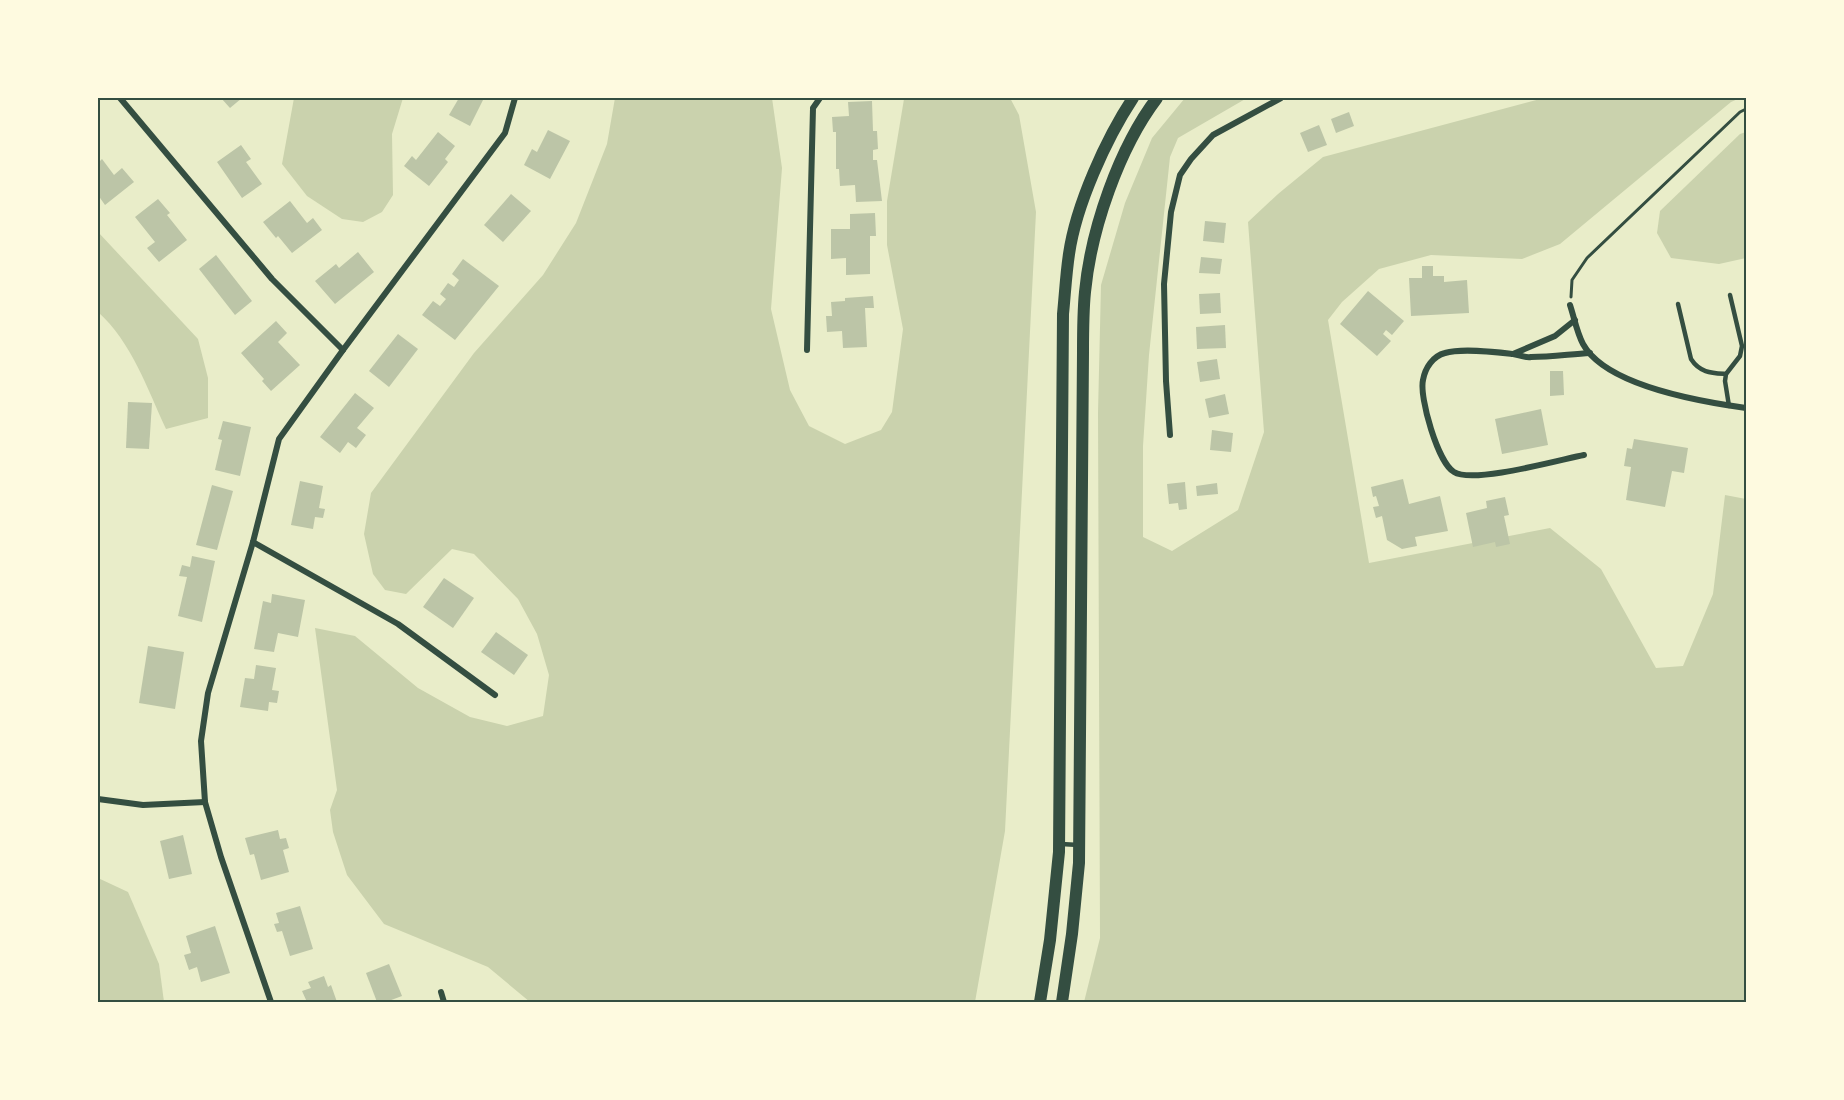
<svg xmlns="http://www.w3.org/2000/svg" width="1844" height="1100" font-family="Overpass,sans-serif">
<style>
.green{fill:#cad2ad}
.building{fill:#bcc5a7}
.lines{fill:none;stroke-linecap:round;stroke-linejoin:round}
.path{stroke:#344e41;stroke-width:3}
.service{stroke:#344e41;stroke-width:4.5}
.minor{stroke:#344e41;stroke-width:6}
.secondary{stroke:#344e41;stroke-width:12}
.neatline{fill:none;stroke:#344e41;stroke-width:2}
</style>
<rect width="100%" height="100%" fill="#e9edc9"/>
<g class="green">
<path d="M294 98H403L392 134 393 195 382 212 363 222 342 219 307 196 282 164Z"/>
<path d="M615 98H772L782 168 771 309 790 390 809 426 845 444 881 430 892 412 903 329 887 245V201L904 99 1010 98 1019 115 1036 212 1005 831 975 1002H530L488 967 384 924 347 875 333 832 330 810 337 790 315 628 355 636 418 688 470 717 507 726 543 716 549 675 537 634 518 599 474 554 452 549 406 594 385 590 373 574 364 534 371 493 474 353 543 275 576 223 607 144Z"/>
<path d="M1185 98H1247L1178 138 1170 157 1149 355 1143 446V537L1172 551 1238 510 1264 432 1248 222 1278 194 1323 157 1544 98H1740L1731 102 1560 244 1522 259 1431 255 1379 269 1342 302 1328 320 1369 563 1550 528 1601 569 1656 668 1683 666 1713 594 1725 495 1746 499V1002H1084L1100 938 1098 413 1101 285 1125 203 1152 138Z"/>
<path d="M1746 132V258L1719 264 1671 258 1657 233 1660 211 1740 134Z"/>
<path d="M98 232 198 339 208 378V418L166 429C148 390 131 341 98 312Z"/>
<path d="M98 878 128 892 159 964 164 1002H98Z"/>
</g>
<g class="building">
<path d="M221 98H242L230 108Z"/>
<path d="M459 98H484L470 126 449 115Z"/>
<path d="M872 101 873 131H877L878 149 873 150V160H877L882 201 856 202 855 185 840 186 839 169H836V132H833L832 117 849 116 848 102Z"/>
<path d="M1349 112 1354 126 1336 133 1331 119Z"/>
<path d="M1319 125 1327 145 1308 152 1300 133Z"/>
<path d="M548 130 570 141 550 179 524 165 532 149 537 152Z"/>
<path d="M438 132 455 146 445 159 448 162 429 186 404 166 412 156 416 160Z"/>
<path d="M241 145 251 159 246 162 262 184 242 198 217 162Z"/>
<path d="M102 159 114 175 122 168 134 182 105 205 98 195V163Z"/>
<path d="M511 194 531 211 503 242 484 225Z"/>
<path d="M158 199 170 213 167 215 187 240 159 262 147 248 155 242 135 217Z"/>
<path d="M290 201 307 223 313 218 322 230 292 253 278 236 276 238 263 222Z"/>
<path d="M875 213 876 236H870V274L846 275V258L831 259V229H850V214Z"/>
<path d="M1205 221 1226 223 1224 243 1203 241Z"/>
<path d="M358 252 374 272 335 304 315 281 336 264 339 268Z"/>
<path d="M216 255 252 301 235 315 199 269Z"/>
<path d="M1201 257 1222 259 1220 274 1199 273Z"/>
<path d="M463 259 499 286 455 340 422 315 433 301 440 306 446 299 440 294 448 283 454 287 459 280 452 274Z"/>
<path d="M1422 266H1433V276H1444V282L1467 280 1469 313 1411 316 1409 278H1422Z"/>
<path d="M1368 291 1404 321 1392 335 1386 330 1383 334 1391 341 1377 356 1340 324Z"/>
<path d="M1220 293 1221 313 1200 314 1199 294Z"/>
<path d="M873 296 874 308H865L867 347 843 348 842 331 827 332 826 316H832L831 302 845 301V298Z"/>
<path d="M276 321 287 333 278 342 300 365 271 391 262 381 264 379 241 353Z"/>
<path d="M1225 325 1226 348 1197 349 1196 327Z"/>
<path d="M398 334 418 349 389 387 369 371Z"/>
<path d="M1217 359 1220 379 1200 382 1197 362Z"/>
<path d="M1550 371H1563L1564 395 1550 396Z"/>
<path d="M355 393 374 408 357 428 366 435 356 448 348 442 340 453 320 437Z"/>
<path d="M1225 394 1229 414 1209 418 1205 399Z"/>
<path d="M128 402 152 403 149 449 126 448Z"/>
<path d="M1541 409 1548 445 1502 454 1495 419Z"/>
<path d="M223 421 251 427 240 476 215 470 222 440 218 439Z"/>
<path d="M1212 430 1233 433 1231 452 1210 450Z"/>
<path d="M1634 439 1688 448 1684 473 1672 471 1665 507 1626 500 1631 467 1624 466 1627 448 1632 449Z"/>
<path d="M1403 479 1409 504 1440 496 1448 531 1415 537 1417 546 1402 549 1387 540 1382 516 1376 518 1373 507 1379 506 1376 496 1373 497 1371 487Z"/>
<path d="M300 481 323 486 319 508 325 509 323 518 315 517 313 529 291 525Z"/>
<path d="M1185 482 1187 509 1179 510 1178 503 1169 504 1167 484Z"/>
<path d="M1217 483 1218 494 1197 496 1196 486Z"/>
<path d="M212 485 233 491 217 550 196 545Z"/>
<path d="M1505 497 1509 515 1504 516 1510 544 1496 547 1495 542 1473 547 1466 513 1487 508 1486 501Z"/>
<path d="M192 556 215 561 202 622 178 616 187 577 179 576 182 565 190 567Z"/>
<path d="M444 578 474 598 453 628 423 607Z"/>
<path d="M272 594 305 600 298 637 278 633 274 652 254 649 263 601 271 603Z"/>
<path d="M496 632 528 655 514 675 481 652Z"/>
<path d="M148 646 184 652 175 709 139 703Z"/>
<path d="M256 665 276 668 272 690 279 691 277 703 269 702 268 711 240 707 245 678 254 679Z"/>
<path d="M278 830 280 839 286 838 289 848 283 850 289 872 261 880 254 854 250 855 245 838Z"/>
<path d="M183 835 192 874 169 879 160 841Z"/>
<path d="M300 906 313 949 290 956 282 931 277 932 274 924 279 923 276 913Z"/>
<path d="M215 926 230 973 201 982 197 967 189 970 184 955 191 953 186 936Z"/>
<path d="M389 964 402 996 386 1002H377L366 973Z"/>
<path d="M324 976 328 987 331 985 337 1002H307L302 991 311 988 308 982Z"/>
</g>
<g class="lines">
<path class="path" d="M1571 297 1572 280 1587 258 1740 112 1746 109"/>
<g class="service">
<path d="M1678 304 1691 359C1700 373 1712 373 1726 374"/>
<path d="M1729 406 1725 381 1726 374 1740 356 1742 346 1730 295"/>
<path d="M1061 844 1079 845"/>
</g>
<g class="minor">
<path d="M120 98 272 279 343 350 279 439 253 542 208 693 201 741 205 802 221 857 271 1002"/>
<path d="M1570 305C1574 317 1577 333 1583 344 1606 386 1703 402 1746 408"/>
<path d="M343 350 505 133 515 98"/>
<path d="M807 350 813 108 820 98"/>
<path d="M1513 354 1555 336 1575 320"/>
<path d="M1170 435 1166 381 1164 284 1171 212 1180 175 1191 159 1213 135 1281 98"/>
<path d="M1584 455C1559 460 1473 484 1454 472 1438 463 1419 397 1423 380 1425 368 1433 356 1445 353 1462 348 1495 352 1513 354 1519 355 1525 358 1531 357 1551 357 1571 354 1590 353"/>
<path d="M253 542 398 624 495 695"/>
<path d="M98 799 143 805 205 802"/>
<path d="M441 992 444 1002"/>
</g>
<g class="secondary">
<path d="M1040 1002 1050 940 1059 852 1063 314C1065 294 1066 274 1069 254 1076 205 1106 139 1133 98"/>
<path d="M1062 1002 1072 934 1079 863 1083 352C1083 332 1083 312 1085 292 1091 229 1119 148 1157 98"/>
</g>
</g>
<rect width="1844" height="1100" fill="none" stroke="#fefae0" stroke-width="198"/>
<rect x="99" y="99" width="1646" height="902" class="neatline"/>
</svg>
